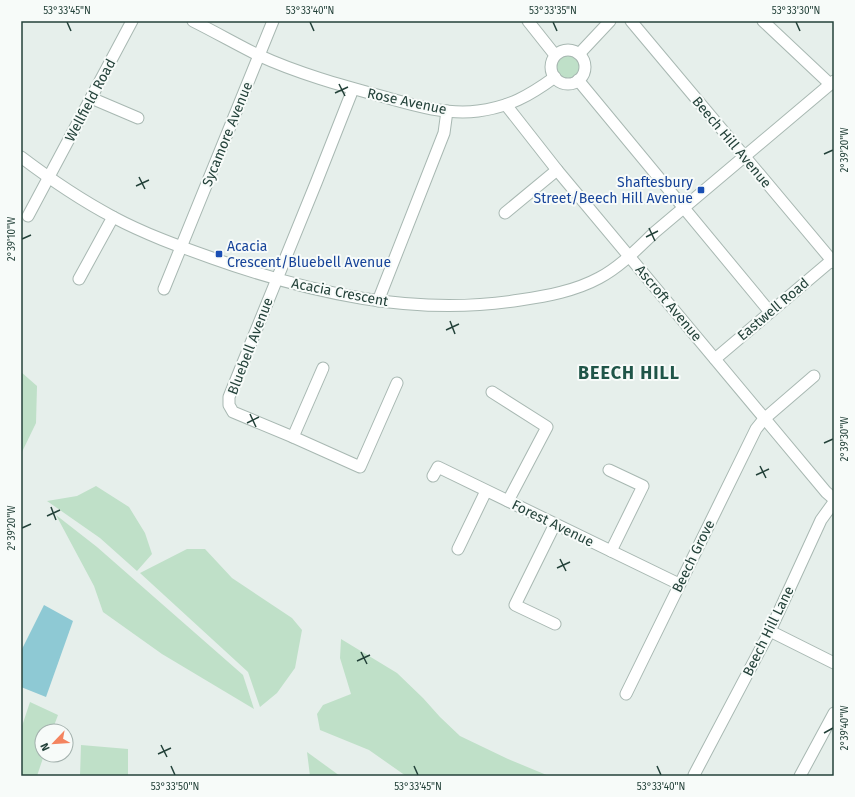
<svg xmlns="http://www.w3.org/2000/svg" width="855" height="797" font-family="'Fira Sans',sans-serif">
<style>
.green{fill:#bfe0c8}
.water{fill:#8ec9d4}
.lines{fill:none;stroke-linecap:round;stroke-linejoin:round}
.minor-casing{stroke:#a8b8b2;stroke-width:13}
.minor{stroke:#fff;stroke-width:11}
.ticks{fill:none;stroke:#24423a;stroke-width:1.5}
.transit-dot{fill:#1a4fb4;stroke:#f7fbf9;stroke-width:1.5}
.labels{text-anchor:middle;stroke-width:4;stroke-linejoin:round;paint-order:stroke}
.street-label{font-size:14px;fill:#24423a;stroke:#f7fbf9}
.transit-label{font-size:14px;fill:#164399;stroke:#f7fbf9;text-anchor:end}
.district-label{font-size:18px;font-weight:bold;letter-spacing:1px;fill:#1f5548;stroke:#f7fbf9}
.neatline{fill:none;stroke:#24423a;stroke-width:1.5}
.ticks-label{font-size:10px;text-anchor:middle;fill:#24423a}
</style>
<rect width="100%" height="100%" fill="#e6efeb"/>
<g class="green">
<circle cx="568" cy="67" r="13"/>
<path d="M21 372 37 386 36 423 22 452 21 451Z"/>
<path d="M96 486 129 507 145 533 152 554 137 571 100 538 47 501 77 496Z"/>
<path d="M56 515 97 547 243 675 254 709 162 654 103 612 94 586Z"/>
<path d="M187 549H205L232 578 292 618 302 630 295 668 277 693 260 707 248 672 140 573Z"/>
<path d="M341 639 397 673 423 698 440 717 460 736 508 759 549 776H406L369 750 320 730 317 714 323 705 351 694 340 658Z"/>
<path d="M30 702 58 715 52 731H42V755H44L37 776H21V729Z"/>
<path d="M81 745 128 749V776H80Z"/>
<path d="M307 752 340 776H310Z"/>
</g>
<path class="water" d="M44 605 73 621 46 697 21 687V651Z"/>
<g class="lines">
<defs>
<g id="minor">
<path d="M193 21C215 32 236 44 258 55 299 74 344 86 388 98 416 106 448 115 478 111 509 107 529 96 555 77"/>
<path d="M528 21 555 55"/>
<path d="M631 21 834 263"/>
<path d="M763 21 830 84"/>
<circle cx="568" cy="67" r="17"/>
<path d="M579 54 610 21"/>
<path d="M578 80 770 312"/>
<path d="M353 89 316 183 229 397V405L233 412 293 437 360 467 397 383"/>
<path d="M91 98 138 118"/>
<path d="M506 105 557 170 826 492 834 499"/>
<path d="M21 157C50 179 81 200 113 217 145 234 178 246 212 258 310 293 415 317 520 300 547 296 575 291 599 278 620 267 637 249 655 232L834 81"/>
<path d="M505 213 557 170"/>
<path d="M28 216 132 21"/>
<path d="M79 279 113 217"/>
<path d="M164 289 273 21"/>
<path d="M378 301 444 133 447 111"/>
<path d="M715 359 832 260"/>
<path d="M492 392 547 427 508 501"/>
<path d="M293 437 323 368"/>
<path d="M609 470 643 486 611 551"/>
<path d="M433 476 438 467 679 584"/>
<path d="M458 549 486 491"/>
<path d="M555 624 515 605 555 524"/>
<path d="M770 631 834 663"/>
<path d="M626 694 756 429 764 419 814 376"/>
<path d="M694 775 770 631 821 520 834 502"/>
<path d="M800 776 834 713"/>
</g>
</defs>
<use href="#minor" class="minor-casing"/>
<use href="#minor" class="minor"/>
</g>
<path class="ticks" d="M67 22 71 31M310 22 314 31M553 22 557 31M796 22 800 31M339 84 345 96M335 93 348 87M824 154 833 150M139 177 145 189M136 186 149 180M649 228 655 241M646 237 658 231M22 239 31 235M450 321 455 334M446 330 459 324M250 414 256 427M247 423 259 417M824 443 833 439M760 466 766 478M756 475 769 469M51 507 56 520M47 516 60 510M22 528 31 524M560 559 566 571M557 568 570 562M361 652 367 664M357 661 370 655M824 733 833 728M161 745 167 757M158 754 171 748M171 766 175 775M414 766 418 775M657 766 661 775"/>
<g class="transit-dot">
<rect x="697" y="186" width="8" height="8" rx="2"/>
<rect x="215" y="250" width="8" height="8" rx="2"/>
</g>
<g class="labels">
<g class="street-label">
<text transform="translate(90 100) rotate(-62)" y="5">Wellfield Road</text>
<text transform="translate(407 101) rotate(12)" y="5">Rose Avenue</text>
<text transform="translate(227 134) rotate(-68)" y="5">Sycamore Avenue</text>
<text transform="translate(732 142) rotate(50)" y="5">Beech Hill Avenue</text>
<text transform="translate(340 292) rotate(11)" y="5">Acacia Crescent</text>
<text transform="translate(669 303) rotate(50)" y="5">Ascroft Avenue</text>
<text transform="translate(773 309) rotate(-40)" y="5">Eastwell Road</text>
<text transform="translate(250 346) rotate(-69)" y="5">Bluebell Avenue</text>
<text transform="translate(553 523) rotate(26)" y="5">Forest Avenue</text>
<text transform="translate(693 556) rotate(-64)" y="5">Beech Grove</text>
<text transform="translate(768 631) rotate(-64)" y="5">Beech Hill Lane</text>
</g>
<g class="transit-label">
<text x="693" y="187">Shaftesbury<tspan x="693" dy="16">Street/Beech Hill Avenue</tspan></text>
<text x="227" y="251" text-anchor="start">Acacia<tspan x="227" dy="16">Crescent/Bluebell Avenue</tspan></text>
</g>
<g class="district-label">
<text x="629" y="379">BEECH HILL</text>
</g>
</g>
<rect width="855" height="797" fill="none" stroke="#f7fbf9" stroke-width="44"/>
<g transform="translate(54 743) rotate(245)"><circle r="19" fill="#f7fbf9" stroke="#a3b1ad"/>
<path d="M0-3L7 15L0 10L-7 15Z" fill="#f4845f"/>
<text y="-6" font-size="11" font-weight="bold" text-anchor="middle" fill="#24423a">N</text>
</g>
<rect x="22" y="22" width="811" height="753" class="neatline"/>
<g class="ticks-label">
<text x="67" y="14">53°33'45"N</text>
<text x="310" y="14">53°33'40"N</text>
<text x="553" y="14">53°33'35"N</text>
<text x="796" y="14">53°33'30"N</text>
<text transform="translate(844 150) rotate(-90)" y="4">2°39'20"W</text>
<text transform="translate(11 239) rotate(-90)" y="4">2°39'10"W</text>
<text transform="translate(844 439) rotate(-90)" y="4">2°39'30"W</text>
<text transform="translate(11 528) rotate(-90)" y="4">2°39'20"W</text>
<text transform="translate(844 728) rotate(-90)" y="4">2°39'40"W</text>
<text x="175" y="790">53°33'50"N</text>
<text x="418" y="790">53°33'45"N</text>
<text x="661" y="790">53°33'40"N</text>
</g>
</svg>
